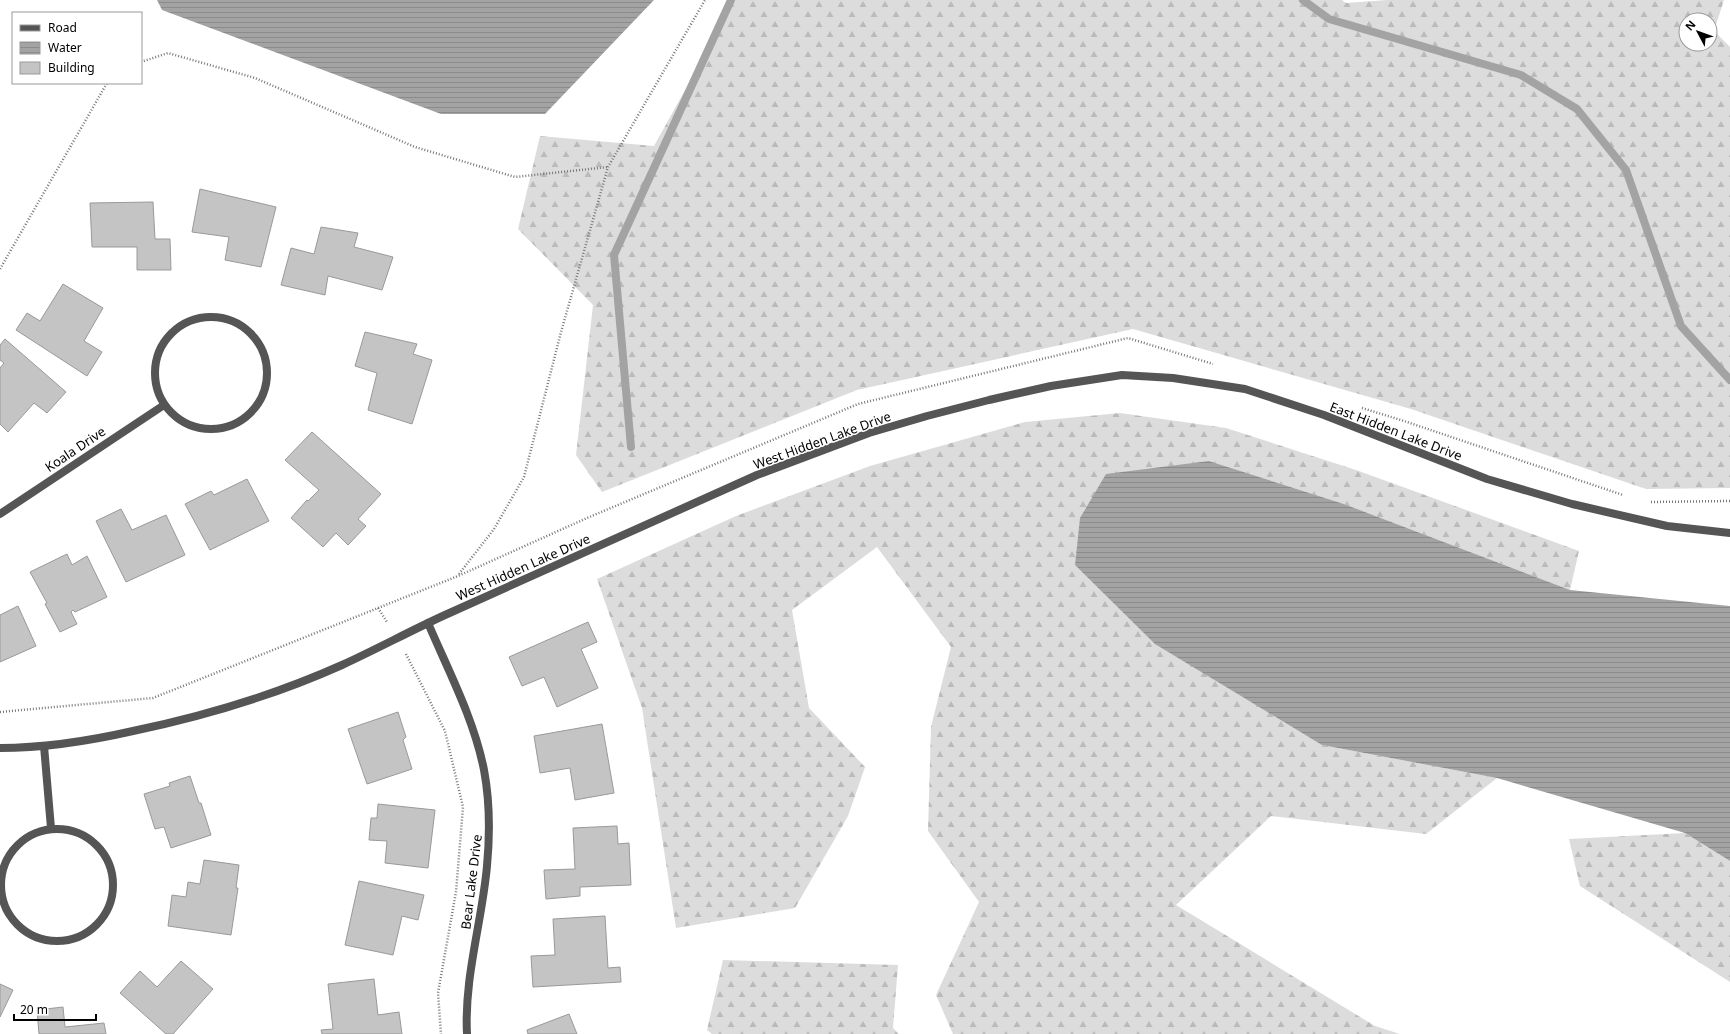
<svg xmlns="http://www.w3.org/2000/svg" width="1730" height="1034" font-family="'Noto Sans',sans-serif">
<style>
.forest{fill:url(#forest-firs);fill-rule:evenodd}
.water{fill:url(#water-rules)}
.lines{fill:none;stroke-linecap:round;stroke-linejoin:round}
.stream{stroke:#a3a3a3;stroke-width:8}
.building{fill:#c4c4c4;stroke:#999}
.path{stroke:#777;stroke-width:2.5;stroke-dasharray:1 2;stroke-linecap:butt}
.street{stroke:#555;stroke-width:8}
.labels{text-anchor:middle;stroke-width:3;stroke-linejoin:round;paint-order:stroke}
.street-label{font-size:13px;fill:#000;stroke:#fff}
</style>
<defs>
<pattern id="forest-firs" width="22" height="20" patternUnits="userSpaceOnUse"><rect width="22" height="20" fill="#dcdcdc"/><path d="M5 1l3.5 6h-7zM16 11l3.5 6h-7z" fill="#bbb"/></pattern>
<pattern id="water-rules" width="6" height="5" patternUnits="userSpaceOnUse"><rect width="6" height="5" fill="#a3a3a3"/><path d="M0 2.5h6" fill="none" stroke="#8b8b8b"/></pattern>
</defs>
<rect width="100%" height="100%" fill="#fff"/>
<g class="forest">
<path d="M735 0H1342L1346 3 1387 0H1724L1714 31 1730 47V488L1646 489 1411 409 1133 329 857 390 602 492 576 455 593 305 518 229 540 136 654 146ZM1686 20H1710V44H1686Z"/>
<path d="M1120 413 1226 428 1356 470 1579 551 1570 590 1344 504 1209 461 1322 745 1497 778 1426 834 1271 816 1176 905 1375 1026 1400 1034H953L936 995 979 902 928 831 931 727 951 647 877 547 792 610 809 708 865 767 848 816 795 908 676 928 642 708 597 579 736 516 870 466 1025 422Z"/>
<path d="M1685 833 1730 861V982L1580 886 1569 839Z"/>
<path d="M723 960 898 965 893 1028 899 1034H712L707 1030Z"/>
</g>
<g class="water">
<path d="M157 0H654L545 114H441L162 10Z"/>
<path d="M1209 461 1344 504 1570 590 1730 606V861L1685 833 1497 778 1322 745 1155 644 1075 565 1080 518 1106 474Z"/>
</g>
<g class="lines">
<g class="stream">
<path d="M1303 0 1329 19 1521 75 1577 109 1626 170 1681 326 1730 380"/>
<path d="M631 447 614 255 731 0"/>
</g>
</g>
<g class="building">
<path d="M200 189 276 207 261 267 225 260 229 237 192 232Z"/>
<path d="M153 202 155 239H170L171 270H137V247H92L90 203Z"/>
<path d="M321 227 358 233 354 247 393 257 382 290 328 276 325 295 281 285 291 248 314 254Z"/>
<path d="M63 284 103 308 84 341 102 352 87 376 16 330 27 313 40 321Z"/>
<path d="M365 332 417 344 413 354 432 360 412 424 368 410 377 373 355 366Z"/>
<path d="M5 339 66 392 47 413 34 403 8 432 0 424V368L4 363 0 360V345Z"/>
<path d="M312 432 381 494 358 519 366 526 348 545 336 533 323 547 291 518 307 500 308 501 319 490 285 460Z"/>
<path d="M247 479 269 521 210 550 185 504 211 491 214 495Z"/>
<path d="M121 509 132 530 166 515 185 555 126 582 96 521Z"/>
<path d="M67 554 72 565 87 556 107 597 75 612 73 610 71 612 77 624 60 632 45 604 47 603 30 572Z"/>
<path d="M18 606 36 646 0 662V615Z"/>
<path d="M588 622 597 642 581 649 598 688 557 707 544 677 522 686 509 657Z"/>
<path d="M398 712 406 737 403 740 412 769 367 784 348 729Z"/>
<path d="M602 724 614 793 575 800 570 768 540 773 534 736Z"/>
<path d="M190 776 199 803H201L211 835 171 848 164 827 155 829 144 794 170 786 169 783Z"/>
<path d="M378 804 435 810 428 868 385 863 387 841 369 840 371 818H377Z"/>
<path d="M617 826 618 844 629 843 631 885 580 887V896L546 899 544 870 575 869 573 828Z"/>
<path d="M204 860 239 865 236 888H238L231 935 168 926 172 895 186 897 188 882 200 884Z"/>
<path d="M359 881 424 895 418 920 402 916 393 955 345 945Z"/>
<path d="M605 916 608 968 620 967 621 982 533 987 531 956 555 955 553 919Z"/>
<path d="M181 961 213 989 173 1034H166L120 993 140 971 157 987Z"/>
<path d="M374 979 378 1015 399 1012 402 1034H322L321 1030 333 1029 328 984Z"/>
<path d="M0 984 13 990 0 1017Z"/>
<path d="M63 1007 65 1027 104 1023 106 1034H39L37 1010Z"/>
<path d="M569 1014 577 1034H528L527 1030Z"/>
</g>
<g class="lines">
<g class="path">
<path d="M141 62 168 53 255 78 415 147 515 177 608 167"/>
<path d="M0 269 107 83"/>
<path d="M1362 408 1404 421 1623 495"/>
<path d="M1651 502 1730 501"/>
<path d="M459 574 494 529 524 477 561 332 608 167 705 0"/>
<path d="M378 608 387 622"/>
<path d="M406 654 445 731 463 807 456 892 438 993 441 1034"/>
<path d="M0 712 153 698 458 576 587 518 858 404 1128 338 1213 364"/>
</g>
<g class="street">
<circle cx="211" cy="373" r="56"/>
<path d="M0 514 164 405"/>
<path d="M428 623C448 670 474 719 484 770 490 802 490 834 487 866 482 922 464 977 467 1034"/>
<path d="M44 746 51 828"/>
<path d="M0 748C45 748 89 741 133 731 205 716 275 695 342 665 377 649 410 631 445 615 549 569 653 522 757 475L869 433 927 416 989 400 1051 386 1122 375 1173 378 1245 389 1324 415 1487 479 1572 504 1667 526 1730 533"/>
<circle cx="57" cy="885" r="56"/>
</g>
</g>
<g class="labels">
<g class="street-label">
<text transform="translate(1396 431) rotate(21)" y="5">East Hidden Lake Drive</text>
<text transform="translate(822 440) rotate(-20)" y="5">West Hidden Lake Drive</text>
<text transform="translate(75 449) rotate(-34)" y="5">Koala Drive</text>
<text transform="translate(523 567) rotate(-24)" y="5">West Hidden Lake Drive</text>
<text transform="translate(471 882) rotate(-83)" y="5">Bear Lake Drive</text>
</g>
</g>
<rect x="12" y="12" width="130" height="72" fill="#ffffff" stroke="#999999"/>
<rect x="20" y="25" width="20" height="6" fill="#555555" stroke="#999999"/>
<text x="48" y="32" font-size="12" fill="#000000">Road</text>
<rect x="20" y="42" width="20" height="12" fill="url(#water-rules)" stroke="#999999"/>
<text x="48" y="52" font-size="12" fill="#000000">Water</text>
<rect x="20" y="62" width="20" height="12" fill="#c4c4c4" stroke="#999999"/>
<text x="48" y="72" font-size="12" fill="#000000">Building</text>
<g transform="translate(1698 32) rotate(311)"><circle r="19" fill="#ffffff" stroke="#999999"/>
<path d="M0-3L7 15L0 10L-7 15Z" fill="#000000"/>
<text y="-6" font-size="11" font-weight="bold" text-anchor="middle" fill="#000000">N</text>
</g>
<path d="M14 1014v6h82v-6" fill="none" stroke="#000000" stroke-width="2"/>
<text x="20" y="1014" font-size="12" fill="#000000" stroke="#ffffff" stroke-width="3" paint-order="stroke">20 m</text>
</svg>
